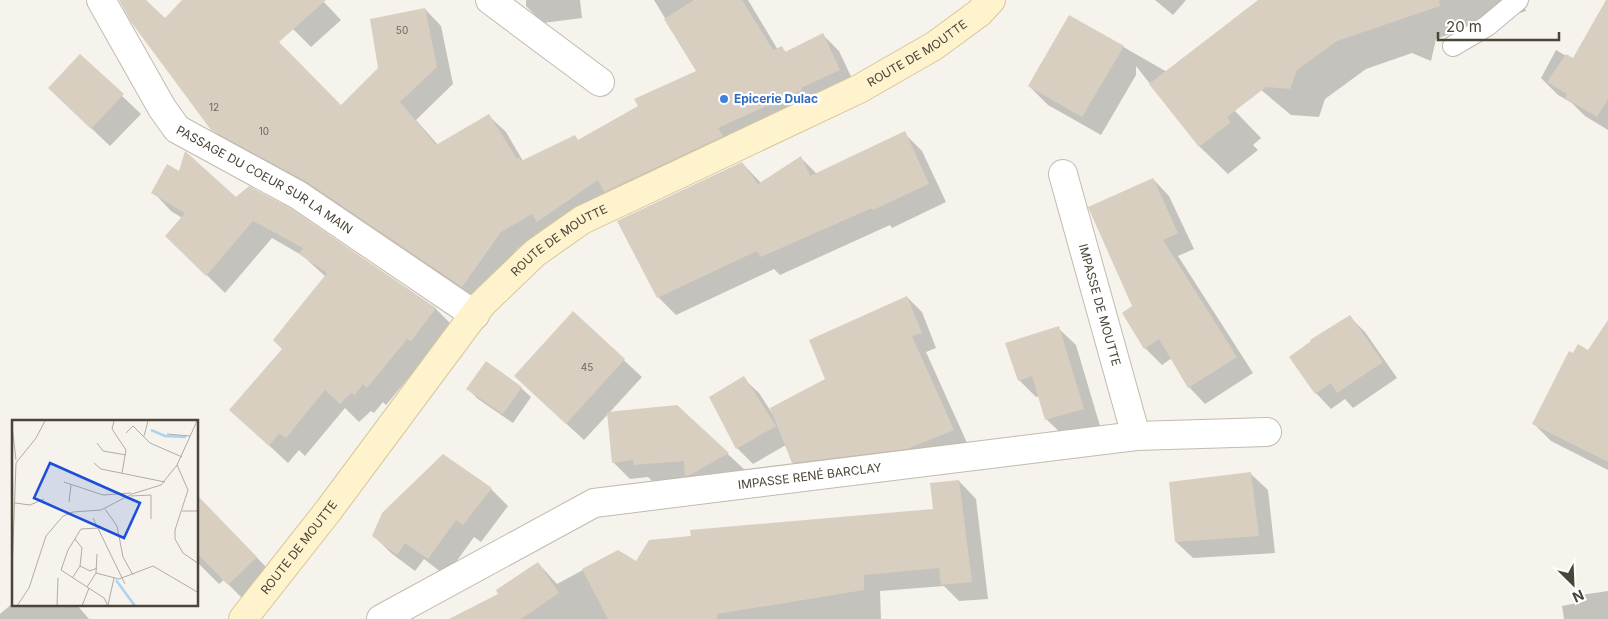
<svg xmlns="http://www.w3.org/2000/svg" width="1608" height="619" font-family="Inter,sans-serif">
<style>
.shadow{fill:#0003}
.building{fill:#d8cfc1}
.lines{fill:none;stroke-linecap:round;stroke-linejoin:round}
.service-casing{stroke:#c2bbae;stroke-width:22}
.minor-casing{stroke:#c2bbae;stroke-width:30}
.secondary-casing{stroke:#d6c79b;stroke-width:30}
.service{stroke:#fff;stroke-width:20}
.minor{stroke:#fff;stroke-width:28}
.secondary{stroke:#fff3cd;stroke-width:28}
.shop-dot{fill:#3f7fe0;stroke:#fff;stroke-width:2}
.labels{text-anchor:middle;stroke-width:4.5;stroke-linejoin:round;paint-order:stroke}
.number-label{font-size:10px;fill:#6e675b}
.street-label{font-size:12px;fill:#4b4439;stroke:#fff}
.shop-label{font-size:12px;font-weight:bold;fill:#366cbe;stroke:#fff;text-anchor:start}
.inset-river{fill:none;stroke:#a9d4f2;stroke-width:2.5}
.inset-road{fill:none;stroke:#b2ada4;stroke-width:1}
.view{fill:#1d4ed8;fill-opacity:0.15;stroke:#1d4ed8;stroke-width:2.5}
.inset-edge{fill:none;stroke:#4b4439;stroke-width:2.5}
</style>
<rect width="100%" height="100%" fill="#f6f3ec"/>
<g class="shadow">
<path d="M120 0H144L165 20 184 0H187L329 139 380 68 425 9 441 26 453 84 416 120 438 145 489 116 506 132 523 161 575 137 579 141 698 72 654 0H748L778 50 782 48 786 52 823 35 839 51 856 87 548 231 518 248 479 303 229 146 212 129Z"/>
<path d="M268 0H322L341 20 311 47 293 29Z"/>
<path d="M526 0H580L582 18 543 23 526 6Z"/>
<path d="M1155 0H1186L1173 15Z"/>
<path d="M1260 0H1522L1526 11 1489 24 1486 21 1436 39 1431 61 1412 53 1366 69 1325 99 1319 117 1291 115 1236 69Z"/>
<path d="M1607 0H1608V130L1585 116 1572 103 1558 95 1541 78 1556 50 1573 60Z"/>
<path d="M1120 45 1235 111 1261 138 1253 145 1258 150 1228 174 1200 147 1136 66V75L1101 135 1048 105 1029 86Z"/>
<path d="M80 56 141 114 110 146 68 106Z"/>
<path d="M904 133 922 151 946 202 892 228 890 225 780 275 774 269 676 315 658 297 742 163 762 184 801 158 817 174Z"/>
<path d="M180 172 236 199 289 209 436 309 454 327 427 356 386 405 383 402 374 413 371 411 359 422 345 408 305 456 299 450 288 463 231 410 284 349 326 277 303 256 272 238 225 293 167 236 182 218 171 211 153 192Z"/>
<path d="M1153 179 1169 196 1194 249 1178 256 1253 373 1205 404 1189 387 1172 358 1162 365 1145 348 1134 307Z"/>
<path d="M907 297 922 312 936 348 926 352 968 445 808 477 793 462 786 445 753 464 737 448 710 397 743 378 759 393 774 416 827 380Z"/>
<path d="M573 313 642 377 609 413 677 407 745 470 707 491 689 478 652 481 648 477 630 479 613 462 609 413 584 440 533 393Z"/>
<path d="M1350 317 1365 332 1397 378 1353 408 1345 399 1331 409 1316 393Z"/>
<path d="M1058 328 1076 345 1100 426 1064 436 1046 419 1039 396 1036 397 1019 380Z"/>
<path d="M1573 355 1608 357V470L1551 441 1533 423Z"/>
<path d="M521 388 531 397 513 423 478 399 468 389Z"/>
<path d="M1251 474 1268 490 1275 553 1193 558 1176 542Z"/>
<path d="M959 481 976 499 988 599 959 601 944 586 880 591 881 619H452L500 594 538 563 557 584 618 551 637 562 934 510Z"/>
<path d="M491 489 508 506 481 542 474 537 446 576 424 559 415 571 391 553 373 535Z"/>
<path d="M199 499 275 576 247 603 224 580 219 584 198 563Z"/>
<path d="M1608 591V619H1564L1562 606 1582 602 1581 595Z"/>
<path d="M14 602V605H77L89 619H0V614Z"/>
</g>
<g class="building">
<path d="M119 0H146L165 18 182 0H326L279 42 341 105 378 68 370 19 425 8 437 67 400 102 436 145 489 114 517 159 519 157 521 161 575 135 578 140 638 106 634 99 696 71 664 19 694 0H742L773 50 782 46 785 52 823 33 840 70 801 88 802 90 718 128 723 136 604 192 598 180 537 222 532 214 501 232 462 287 307 182 211 130 131 22Z"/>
<path d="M1258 0H1439L1440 6 1337 41 1297 70 1290 89 1266 87 1227 117 1231 122 1199 147 1149 84Z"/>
<path d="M1606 0H1608V99L1597 117 1565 98 1567 94 1547 82 1566 54 1573 58Z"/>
<path d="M1069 15 1124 46 1082 117 1028 86Z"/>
<path d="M80 54 124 94 91 129 48 88Z"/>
<path d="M905 131 929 184 873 210 872 208 761 257 757 251 657 298 617 221 742 162 758 184 801 156 810 176Z"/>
<path d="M185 151 236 197 249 186 290 208 436 308 411 341 407 339 367 388 363 384 355 395 351 393 340 404 325 390 286 438 279 433 269 446 229 410 282 349 273 340 327 273 299 254 303 248 253 221 206 276 165 236 185 213 151 193 167 164 179 171Z"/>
<path d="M1153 178 1178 233 1163 240 1237 357 1188 388 1159 339 1144 349 1122 313 1132 306 1088 207Z"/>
<path d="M907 296 922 333 912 336 954 430 907 449 792 463 770 408 825 379 809 340Z"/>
<path d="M573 311 625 359 566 424 514 376Z"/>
<path d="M1350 315 1383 362 1337 393 1331 383 1315 394 1289 357 1311 341 1310 340Z"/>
<path d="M1608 320V462L1532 424 1569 351 1573 353 1578 344 1588 350Z"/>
<path d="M1059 326 1084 409 1045 420 1032 376 1018 381 1005 343Z"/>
<path d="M486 361 522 387 503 414 466 389Z"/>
<path d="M744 376 776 426 736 449 709 397Z"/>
<path d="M677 405 729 453 690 475 685 476 684 461 634 465 633 460 612 463 607 412Z"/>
<path d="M443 454 492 488 463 525 456 520 428 559 405 543 397 555 372 536 382 513Z"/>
<path d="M1251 472 1259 536 1175 542 1169 482Z"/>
<path d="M959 480 972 582 941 585 939 568 864 575V590L717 614V619H608L582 569 618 550 636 561 649 540 691 536 690 530 933 509 930 483Z"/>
<path d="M198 496 257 557 228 585 198 554Z"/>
<path d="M538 562 559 593 521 619H449L498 594 496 590Z"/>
</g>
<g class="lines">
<defs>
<path id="service" d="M1453 46 1487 26 1518 0"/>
<g id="minor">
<path id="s1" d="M101 0 162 108 177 129 298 195 475 315"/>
<path d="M490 0 600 82"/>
<path id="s2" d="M1063 174 1136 436"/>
<path id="s3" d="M381 619 594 503 1136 436 1267 432"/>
</g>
<g id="secondary">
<path id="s4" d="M243 619 328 511 482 304 535 253 582 220 859 89 934 46 979 13 991 0"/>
</g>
</defs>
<use href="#service" class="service-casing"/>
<use href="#minor" class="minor-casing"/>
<use href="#secondary" class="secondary-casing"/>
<use href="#service" class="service"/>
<use href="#minor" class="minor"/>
<use href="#secondary" class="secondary"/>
</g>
<circle class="shop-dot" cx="724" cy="99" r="5"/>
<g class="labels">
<g class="number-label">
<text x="402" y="34">50</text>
<text x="214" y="111">12</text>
<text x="264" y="135">10</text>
<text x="587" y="371">45</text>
</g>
<g class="street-label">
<text dy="4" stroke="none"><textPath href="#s4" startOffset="901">ROUTE DE MOUTTE</textPath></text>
<text dy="4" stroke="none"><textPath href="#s1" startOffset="251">PASSAGE DU COEUR SUR LA MAIN</textPath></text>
<text dy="4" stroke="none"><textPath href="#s4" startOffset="496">ROUTE DE MOUTTE</textPath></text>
<text dy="4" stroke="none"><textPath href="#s2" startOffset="136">IMPASSE DE MOUTTE</textPath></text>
<text dy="4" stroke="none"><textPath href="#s3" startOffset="460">IMPASSE RENÉ BARCLAY</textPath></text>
<text dy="4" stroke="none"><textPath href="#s4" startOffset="91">ROUTE DE MOUTTE</textPath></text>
</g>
<g class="shop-label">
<text x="734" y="103">Epicerie Dulac</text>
</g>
</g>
<g transform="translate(12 420)">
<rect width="186" height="186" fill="#f6f3ec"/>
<path class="inset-river" d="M139 10 153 16 174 17M104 160 123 186"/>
<path class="inset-road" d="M102 1 100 9 114 30 110 53M0 5 4 40M114 13 121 6 138 23 170 37M155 14 178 16M132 16 136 1M85 23 91 31 114 35M82 43 89 49 153 62M165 45 185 1M165 45 176 70 163 110V119L171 133 187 144M52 62 91 75 119 73M119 76 139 75V99M57 82 59 65M3 83 18 85 32 79M93 89 105 106 111 137 121 155M170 91H187M81 98 113 164M86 108 69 109 56 130 49 150 92 178 96 186M68 146 78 151 85 148M0 152 4 43 24 18 33 1M84 153 107 159 141 146 187 173M61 157 68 146 70 128 63 119M75 167 84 153 85 134M96 185 102 158M5 186 17 168 34 116 51 96 61 92 89 90 120 74 149 65 165 45M45 186 46 158M70 186 77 168"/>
<path class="view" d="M38 43 128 83 112 118 22 78Z"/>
<rect width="186" height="186" class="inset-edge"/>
</g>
<g transform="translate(1573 584) rotate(156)" stroke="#ffffff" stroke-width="4" paint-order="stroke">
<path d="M0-4L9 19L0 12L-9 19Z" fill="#4b4439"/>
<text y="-8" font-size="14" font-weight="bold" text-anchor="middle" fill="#4b4439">N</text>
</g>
<path d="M1438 32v8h121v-8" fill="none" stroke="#4b4439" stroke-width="2.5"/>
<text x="1446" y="32" font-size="15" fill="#4b4439" stroke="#ffffff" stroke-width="4" paint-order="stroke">20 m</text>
</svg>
